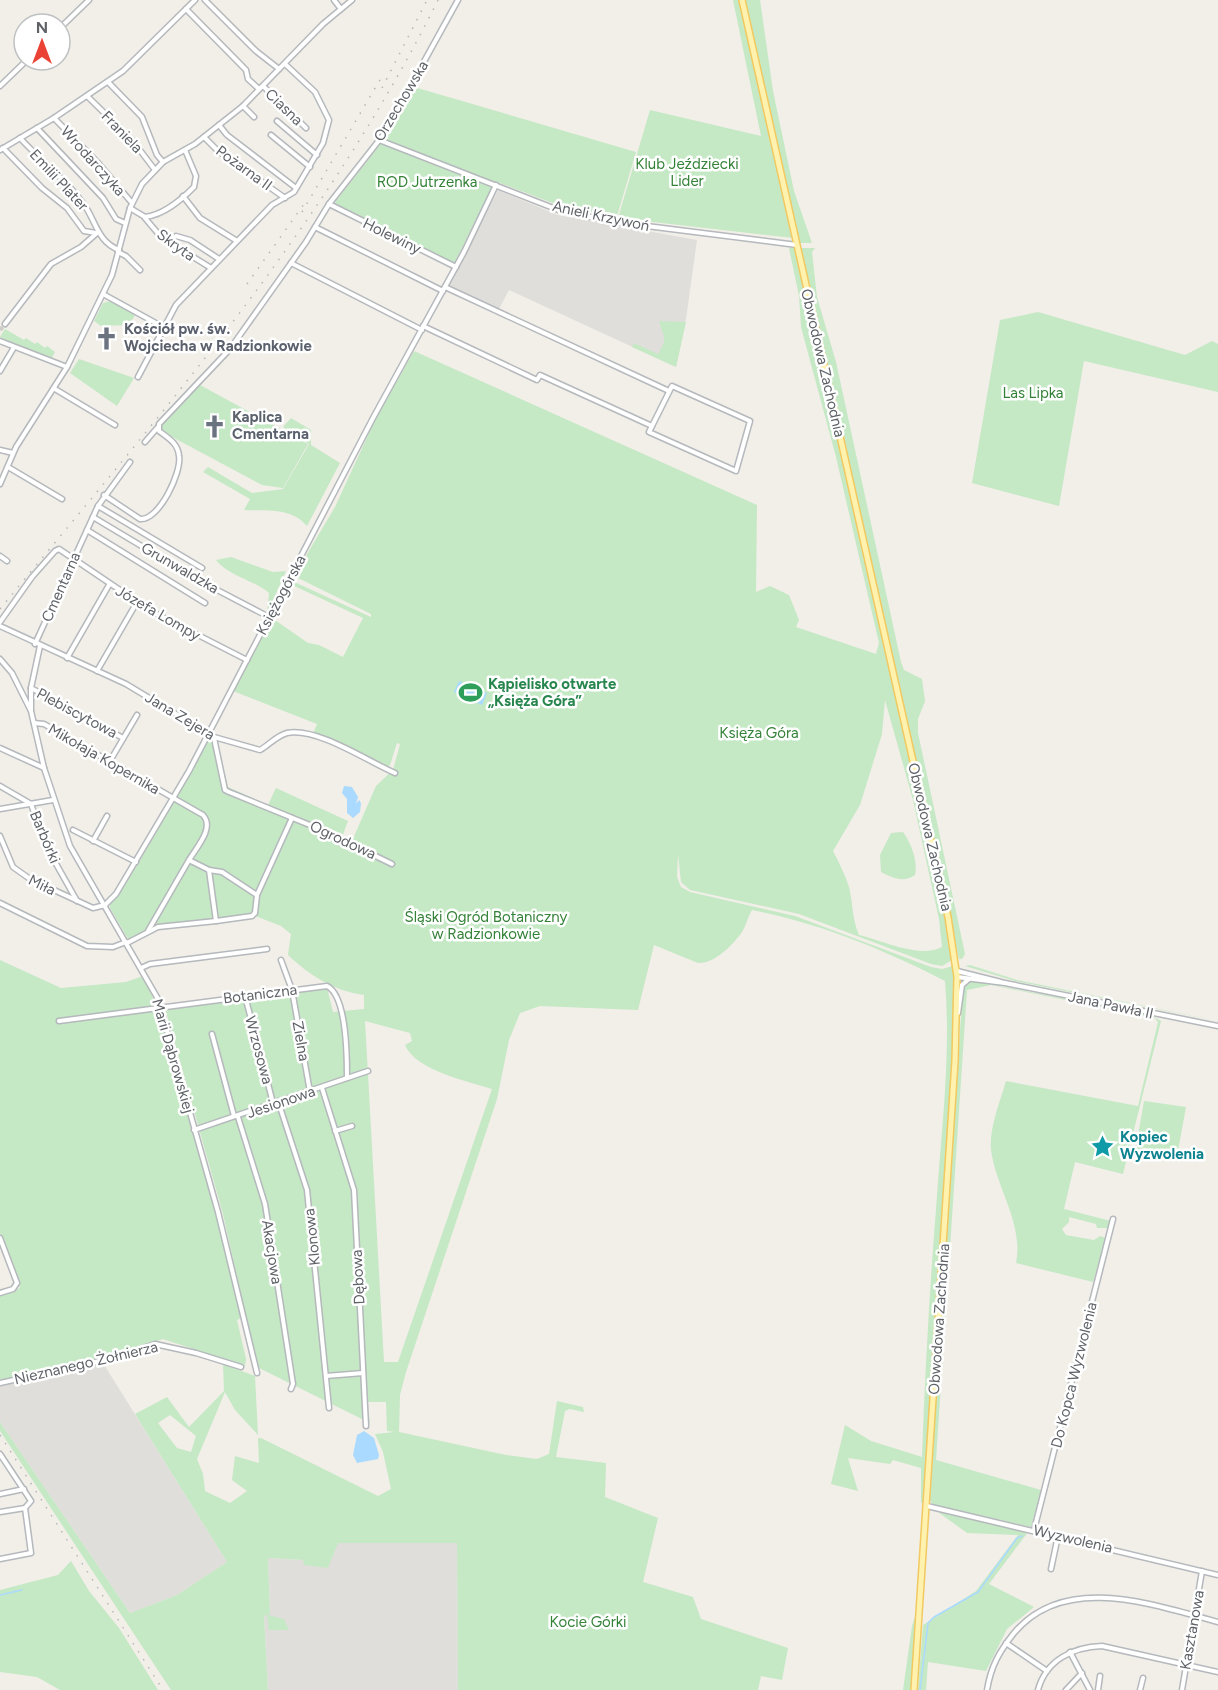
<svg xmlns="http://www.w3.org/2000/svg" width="1218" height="1690" font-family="Figtree,sans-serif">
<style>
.industrial{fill:#e0deda}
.green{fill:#c5e8c5;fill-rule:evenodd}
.water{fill:#aadaff}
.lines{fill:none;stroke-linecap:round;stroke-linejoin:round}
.stream{stroke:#aadaff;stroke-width:1.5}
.minor-tunnel{stroke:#ccccc8;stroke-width:4;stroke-dasharray:4 2;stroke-linecap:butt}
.minor-casing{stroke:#b5b8bc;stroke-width:7}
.major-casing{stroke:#f2c960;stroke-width:8}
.minor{stroke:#fff;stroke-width:4}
.major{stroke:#fff2af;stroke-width:5}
.rail{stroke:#b6b7b8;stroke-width:1.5;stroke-dasharray:1.5 8;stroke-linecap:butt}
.labels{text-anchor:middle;stroke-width:5;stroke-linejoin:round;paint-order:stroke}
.street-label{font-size:15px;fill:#5f6368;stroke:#fff}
.park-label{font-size:15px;fill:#348238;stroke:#fff}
.worship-label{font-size:15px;font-weight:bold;fill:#5b616d;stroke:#fff;text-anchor:start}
.leisure-label{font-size:15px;font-weight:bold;fill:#27864d;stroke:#fff;text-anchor:start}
.culture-label{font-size:15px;font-weight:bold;fill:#0d838f;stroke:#fff;text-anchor:start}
</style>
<rect width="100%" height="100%" fill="#f1efe8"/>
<g class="industrial">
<path d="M498 190 558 215 697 240 686 319 676 367 509 290 498 311 449 285Z"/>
<path d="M103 1363 227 1562 177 1595 130 1613 0 1422V1385Z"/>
<path d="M338 1543H457L458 1690H268L264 1616 270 1613 268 1558 303 1560Z"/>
</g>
<g class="green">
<path d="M733 0H739L793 238 618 218 650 110 761 136Z"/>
<path d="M745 0H760L773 91 794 191 812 243H800Z"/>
<path d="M414 87 636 152 617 216 563 207 495 181 454 264 337 206 335 202 387 136Z"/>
<path d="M789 248H795L945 914 952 960 942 966 931 964 799 914 690 890 681 882 678 854 677 877 681 887 690 892 795 916 931 967 942 969 953 966 955 1030 923 1502 921 1503V1468L893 1460 890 1464 848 1458 858 1491 831 1484 845 1425 871 1441 922 1457C925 1370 930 1283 937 1196 942 1125 951 1052 945 981 885 950 819 923 752 910 748 916 746 926 742 932 733 945 714 964 698 963L654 945 638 1010 540 1006 520 1013 509 1040 497 1099 406 1372 400 1395 399 1432 506 1455 537 1459 549 1454 557 1401 583 1407 584 1412 570 1409 565 1411 556 1457 606 1463 605 1497 658 1518 643 1582 693 1597 701 1619 788 1648 782 1680 761 1676 758 1690H458L457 1543H338L328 1568 304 1565 303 1560 268 1558 270 1613 268 1615 284 1619 289 1630H269L267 1615 264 1616 268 1690H171L0 1431V1422L130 1613 177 1595 227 1562 135 1414 167 1397 189 1427 224 1391 223 1364 255 1376 258 1435 235 1410 225 1392 197 1459 203 1474 205 1491 230 1503 247 1491 232 1480 235 1456 259 1463 258 1438H261L378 1496 391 1489 383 1452 375 1434 395 1432 387 1431 386 1402H367L370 1423 257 1367 223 1214 165 1008 327 988 333 1012 364 1009V995C334 991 309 975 288 955L291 934 281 926 250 914 161 925 128 939 110 908V903L124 887 166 816 209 738 216 740 228 787 268 805 276 788 348 821 342 837 352 841 376 786 393 770 400 744 397 743 390 765 387 767 313 734 317 724 233 691 272 618 308 643 319 645 343 657 363 618 290 584 292 581 371 617V614L294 576 335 507 375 420 414 351 757 505 756 592 770 586 789 595 799 620 796 627 876 654 879 643 836 457 801 327 799 296ZM885 700 913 800 939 919 942 947C920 959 881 940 859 935 852 919 853 903 849 887 845 874 839 863 833 851L860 805 882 734ZM365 1021 410 1033 412 1041 405 1045C416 1071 468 1081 492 1089L398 1362H384ZM170 1415 196 1436 191 1452 177 1448 158 1423Z"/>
<path d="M801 248H815L812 252 817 297 836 362 901 662 904 670 922 679 925 701 918 719V733L965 954 962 959H959Z"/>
<path d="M111 301 135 315 129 325 101 326 94 321 103 303Z"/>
<path d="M1038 312 1185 355 1212 341 1218 344V392L1084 361 1059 506 972 483 1000 320Z"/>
<path d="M659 321 686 322 676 367 632 347 634 343 658 354C669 337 663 337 659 321Z"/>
<path d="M5 329 24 340 26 338 35 344 37 342 45 348 47 346 55 352 52 358 25 349 0 337Z"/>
<path d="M79 359 134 378 117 406 70 373Z"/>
<path d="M200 385 308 444 283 488 262 485 161 431 159 426Z"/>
<path d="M291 418 311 430V445L340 463 307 526C291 507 267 511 244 510L250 499 203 472 208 467 252 493 283 489 309 444 283 427Z"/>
<path d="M231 557 273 572 286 571 267 614 269 593C254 580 228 576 216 560Z"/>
<path d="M903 832C911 843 918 861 915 875 903 883 893 878 881 872L880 855 891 833Z"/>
<path d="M0 960 61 988 126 982 143 976 157 1007 214 1205 241 1318 237 1320 246 1359 245 1366 163 1339 110 1357 0 1380V1296L20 1288 0 1233Z"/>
<path d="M970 965 1017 980 1218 1021 1015 981 965 966Z"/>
<path d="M973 981 1151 1015 1161 1021 1123 1174 1075 1162 1064 1209 1111 1221 1109 1228H1097L1096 1224 1069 1217V1222L1062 1229 1066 1235 1094 1240 1100 1236 1106 1238 1093 1282 1016 1263C1024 1224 996 1188 991 1150 989 1128 1000 1102 1006 1081L1138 1106 1158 1022 1155 1018 991 985 967 990 936 1460 1041 1490 1031 1527 934 1505 929 1500 962 1001 965 984Z"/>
<path d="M1144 1101 1186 1107 1177 1156 1145 1148 1135 1153Z"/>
<path d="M938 1512 1028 1532 989 1584 1034 1607 1007 1629 986 1671 928 1662 926 1690H918L923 1625 976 1591 1018 1535 967 1533Z"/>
<path d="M71 1561 89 1591 119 1628 158 1690H60L37 1677 0 1672V1590L58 1575Z"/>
<path d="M916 1614 911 1690H903L912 1626Z"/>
</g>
<g class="water">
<path d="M459 681 487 693 482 705 454 692Z"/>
<path d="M344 786 352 787 358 797 356 804 359 800 361 803 360 812 353 818 347 813V799L342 793Z"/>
<path d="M364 1431 374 1438 379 1455 378 1459 357 1463 353 1455 357 1435Z"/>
</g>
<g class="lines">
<g class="stream">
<path d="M0 1595 22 1590"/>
<path d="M920 1690 928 1623 934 1617 978 1592 1017 1538 1022 1536"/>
</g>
<path class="minor-tunnel" d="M0 330 5 324"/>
<defs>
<g id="minor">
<path d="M205 0 256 51 279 69"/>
<path d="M334 0 341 9"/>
<path d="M186 9 246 70 248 79 259 89"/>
<path d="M60 28 89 0"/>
<path d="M108 82 142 117 157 155 163 162"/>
<path d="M0 86 27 60"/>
<path d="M263 86 306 128"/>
<path d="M87 96 133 141 155 170"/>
<path d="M243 106 254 117"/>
<path d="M54 118 99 164 132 203"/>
<path d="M277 121 317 155"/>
<path d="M219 125 227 135 296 188"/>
<path d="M37 128 103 198 116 219 125 223"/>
<path d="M271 135 310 167"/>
<path d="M204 137 218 151 285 198"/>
<path d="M20 138C41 161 67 180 85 206 96 222 98 242 119 250"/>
<path d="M379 140 561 211 615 222 797 245"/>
<path d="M3 148 42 188 67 208 84 231 96 233"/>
<path d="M0 150 54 118 123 71 195 0"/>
<path d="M183 196 200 218 237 241"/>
<path d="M329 204 456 267"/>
<path d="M130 208 145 217C164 215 181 200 194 187L196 176 185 150"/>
<path d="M145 218 161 237 211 268"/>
<path d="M315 227 443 291"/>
<path d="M168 242 176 236 190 240 219 259"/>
<path d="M118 252 126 256 140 270"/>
<path d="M291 263 422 330"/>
<path d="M445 287 669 391"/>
<path d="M103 294 163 327"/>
<path d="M5 324 51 264 81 247 97 233"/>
<path d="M423 326 537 380 540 375 652 426"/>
<path d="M0 341 67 367"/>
<path d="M0 371 13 349"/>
<path d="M138 377 176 305 272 205 294 192 323 143 329 120 315 92 285 64"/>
<path d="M672 386 750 421 736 471 649 432Z"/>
<path d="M55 389 115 425"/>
<path d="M145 442 158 427"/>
<path d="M0 450 13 453"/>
<path d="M8 467 62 499"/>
<path d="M0 484 16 447 67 367 112 275 130 208 142 184 163 162 195 144 243 106 323 24 352 0"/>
<path d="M104 495 140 519C159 521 182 472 179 456 178 443 168 438 159 431V424L230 349 306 242 329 204 384 134 458 0"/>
<path d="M98 506 202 568"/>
<path d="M93 517 200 581 269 617"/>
<path d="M87 530 205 603"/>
<path d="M0 556 7 561"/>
<path d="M0 622 32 577 55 551 59 549 151 611 247 660"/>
<path d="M0 626 126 684 214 737 260 750C269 745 276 736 287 733 317 727 367 761 395 773"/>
<path d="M35 644 98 506 130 462"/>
<path d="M67 658 109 585"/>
<path d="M0 659 12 673 31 711 44 768 70 846 158 999 218 1212 257 1373"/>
<path d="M97 671 137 602"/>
<path d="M31 688 123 738"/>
<path d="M31 710V688L40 646"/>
<path d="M34 723 44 724 203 815C215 828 196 848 189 860L209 870 222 872 257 895"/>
<path d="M214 738 225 790 229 792 322 830 392 864"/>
<path d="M0 748 44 768"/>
<path d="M110 761 137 715"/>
<path d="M0 786 31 804 46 846 77 901"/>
<path d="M0 809 53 800"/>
<path d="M73 830 136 862"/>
<path d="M0 836 13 867 30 879 93 908 105 905 116 894 189 771 373 418 464 252 496 185"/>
<path d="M93 841 107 816"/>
<path d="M209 870 216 921 252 916 255 913 257 895 292 818"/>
<path d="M0 903 87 946 113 947 126 942"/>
<path d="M148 931 189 860"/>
<path d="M127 943 158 927 216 921"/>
<path d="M281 960 292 990 310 1092"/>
<path d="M141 968 150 964 267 949"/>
<path d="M957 971 1001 982"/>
<path d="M957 977 1005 983 1218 1026"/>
<path d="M245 996 273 1103"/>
<path d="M958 1013 962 985 969 979"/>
<path d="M59 1021 327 986C347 996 347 1057 347 1078"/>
<path d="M212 1034 234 1116"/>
<path d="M322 1088 354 1190 366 1426"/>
<path d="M278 1101 307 1190 329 1408"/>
<path d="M238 1117 265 1204 293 1384 291 1389"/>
<path d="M194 1130 368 1071"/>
<path d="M335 1131 352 1126"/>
<path d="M0 1238 17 1283 13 1289 0 1293"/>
<path d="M326 1376 363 1373"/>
<path d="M0 1383 113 1358 155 1344 196 1353 241 1367"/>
<path d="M0 1454 31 1501 25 1508 0 1512"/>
<path d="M0 1494 24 1489"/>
<path d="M927 1506 1218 1575"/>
<path d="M1034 1530 1113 1219"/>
<path d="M0 1559 31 1553 25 1508"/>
<path d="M1051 1569 1058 1536"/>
<path d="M1006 1643 1047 1671"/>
<path d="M1070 1652 1090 1690"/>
<path d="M987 1690C991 1666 999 1652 1014 1633 1065 1572 1154 1605 1218 1622"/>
<path d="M1038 1690C1046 1660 1073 1647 1102 1646L1218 1672"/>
<path d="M1066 1690 1082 1673"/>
<path d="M1098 1690 1100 1676"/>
<path d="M1140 1690 1143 1678"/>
<path d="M1182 1690 1202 1571"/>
</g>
<path id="major" d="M742 0 948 917 957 977 955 1061 914 1690"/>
</defs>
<use href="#minor" class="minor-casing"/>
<use href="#major" class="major-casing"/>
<use href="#minor" class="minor"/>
<use href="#major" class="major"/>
<g class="rail">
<path d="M382 88 427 0"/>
<path d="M302 212 381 78"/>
<path d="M247 284 304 204"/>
<path d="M0 609C159 416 326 226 438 0"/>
<path d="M0 1435 163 1690"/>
</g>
</g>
<defs>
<symbol id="church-bare" viewBox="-9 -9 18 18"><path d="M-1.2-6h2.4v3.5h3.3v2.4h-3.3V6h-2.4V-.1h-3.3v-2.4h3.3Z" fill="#6b7280" stroke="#fff" stroke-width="2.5" paint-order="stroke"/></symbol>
<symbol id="stadium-bare" viewBox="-9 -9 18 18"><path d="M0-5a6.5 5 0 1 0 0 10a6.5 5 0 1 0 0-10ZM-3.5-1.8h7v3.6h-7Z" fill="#2e9e5b" stroke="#fff" stroke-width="2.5" paint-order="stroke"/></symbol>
<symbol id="sight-bare" viewBox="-9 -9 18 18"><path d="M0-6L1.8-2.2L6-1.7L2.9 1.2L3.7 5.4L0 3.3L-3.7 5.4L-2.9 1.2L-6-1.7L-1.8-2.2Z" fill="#0f9aa8" stroke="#fff" stroke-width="2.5" paint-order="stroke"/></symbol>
</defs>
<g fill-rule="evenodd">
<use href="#church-bare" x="90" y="322" width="33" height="33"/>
<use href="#church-bare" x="198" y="410" width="33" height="33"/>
<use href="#stadium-bare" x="454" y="676" width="33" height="33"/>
<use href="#sight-bare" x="1086" y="1130" width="33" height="33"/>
</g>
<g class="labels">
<g class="street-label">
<text transform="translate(401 101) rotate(-59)" y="5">Orzechowska</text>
<text transform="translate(284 107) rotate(44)" y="5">Ciasna</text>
<text transform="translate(122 132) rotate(46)" y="5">Franiela</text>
<text transform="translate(93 161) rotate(48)" y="5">Wrodarczyka</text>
<text transform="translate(244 168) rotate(36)" y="5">Pożarna II</text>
<text transform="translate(59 180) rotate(47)" y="5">Emilii Plater</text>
<text transform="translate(601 216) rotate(12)" y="5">Anieli Krzywoń</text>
<text transform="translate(392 236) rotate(26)" y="5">Holewiny</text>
<text transform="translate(176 245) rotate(36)" y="5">Skryta</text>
<text transform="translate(823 363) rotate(77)" y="5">Obwodowa Zachodnia</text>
<text transform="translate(180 568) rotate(30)" y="5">Grunwaldzka</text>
<text transform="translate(61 587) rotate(-66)" y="5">Cmentarna</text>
<text transform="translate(281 595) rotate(-62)" y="5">Księżogórska</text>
<text transform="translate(158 613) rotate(30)" y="5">Józefa Lompy</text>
<text transform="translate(77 713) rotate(28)" y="5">Plebiscytowa</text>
<text transform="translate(180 716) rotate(31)" y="5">Jana Zejera</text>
<text transform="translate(104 759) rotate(30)" y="5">Mikołaja Kopernika</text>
<text transform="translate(45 837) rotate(67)" y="5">Barbórki</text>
<text transform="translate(930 837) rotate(77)" y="5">Obwodowa Zachodnia</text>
<text transform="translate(343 840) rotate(25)" y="5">Ogrodowa</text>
<text transform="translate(42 885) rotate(26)" y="5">Miła</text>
<text transform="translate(260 994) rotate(-7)" y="5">Botaniczna</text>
<text transform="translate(1111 1005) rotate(12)" y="5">Jana Pawła II</text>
<text transform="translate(301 1041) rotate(80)" y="5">Zielna</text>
<text transform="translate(259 1050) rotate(75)" y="5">Wrzosowa</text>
<text transform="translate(173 1056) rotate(74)" y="5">Marii Dąbrowskiej</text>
<text transform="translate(281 1102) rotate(-19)" y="5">Jesionowa</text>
<text transform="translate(312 1237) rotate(-96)" y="5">Klonowa</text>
<text transform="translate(272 1252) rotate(81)" y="5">Akacjowa</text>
<text transform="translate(358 1277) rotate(-93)" y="5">Dębowa</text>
<text transform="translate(939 1319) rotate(-86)" y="5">Obwodowa Zachodnia</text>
<text transform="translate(86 1363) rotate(-13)" y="5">Nieznanego Żołnierza</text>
<text transform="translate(1074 1375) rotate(-76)" y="5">Do Kopca Wyzwolenia</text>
<text transform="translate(1073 1539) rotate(13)" y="5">Wyzwolenia</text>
<text transform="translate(1192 1630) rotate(-80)" y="5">Kasztanowa</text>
</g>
<g class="park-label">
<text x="687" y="169">Klub Jeździecki<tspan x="687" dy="17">Lider</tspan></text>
<text x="427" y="187">ROD Jutrzenka</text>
<text x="1033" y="398">Las Lipka</text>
<text x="759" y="738">Księża Góra</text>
<text x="486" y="922">Śląski Ogród Botaniczny<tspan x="486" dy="17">w Radzionkowie</tspan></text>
<text x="588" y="1627">Kocie Górki</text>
</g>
<g class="worship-label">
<text x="124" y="334">Kościół pw. św.<tspan x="124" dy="17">Wojciecha w Radzionkowie</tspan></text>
<text x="232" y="422">Kaplica<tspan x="232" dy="17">Cmentarna</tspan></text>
</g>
<g class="leisure-label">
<text x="488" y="689">Kąpielisko otwarte<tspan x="488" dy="17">„Księża Góra”</tspan></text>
</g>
<g class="culture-label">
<text x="1120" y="1142">Kopiec<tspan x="1120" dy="17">Wyzwolenia</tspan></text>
</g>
</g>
<g transform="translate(42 42)"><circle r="28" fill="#ffffff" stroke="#bfc1c3" stroke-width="1.5"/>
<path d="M0-4.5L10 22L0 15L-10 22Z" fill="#ea4335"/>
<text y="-9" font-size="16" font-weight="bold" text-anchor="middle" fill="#5f6368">N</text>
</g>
</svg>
